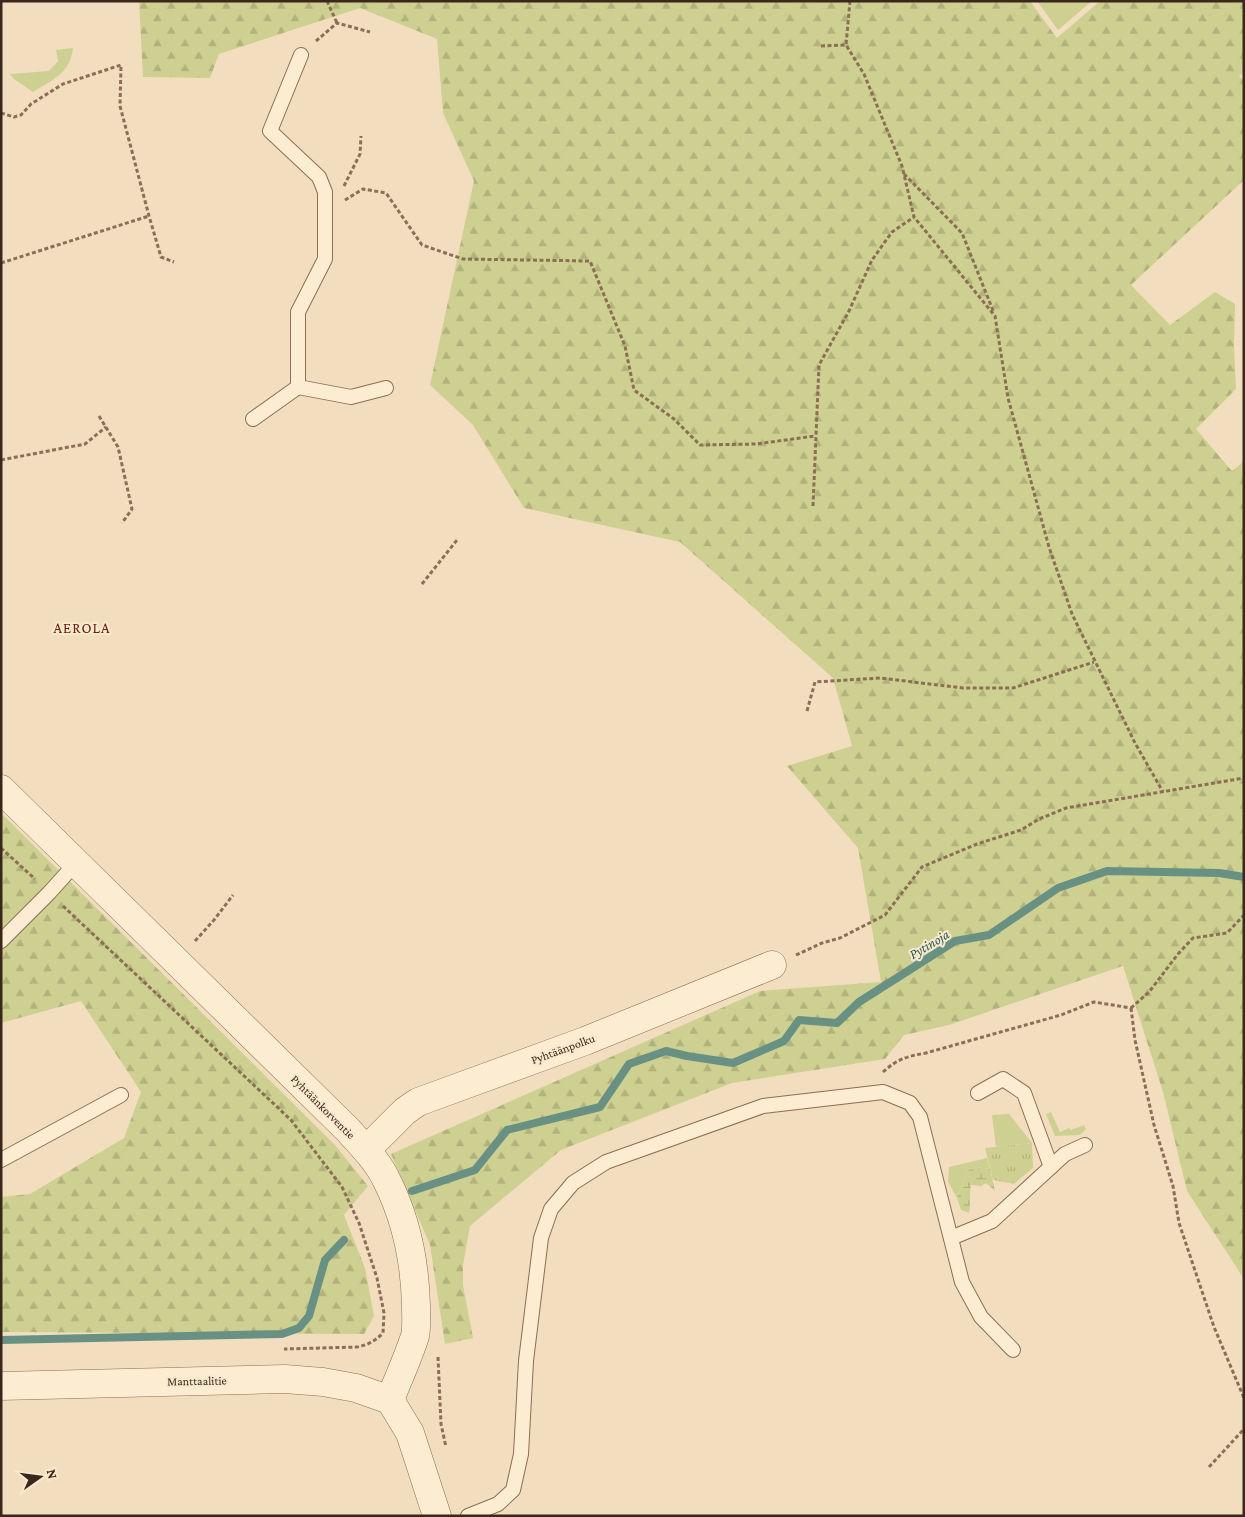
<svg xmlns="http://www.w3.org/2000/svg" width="1245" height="1517" font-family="'Crimson Pro',serif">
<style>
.grass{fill:#ced091}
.forest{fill:url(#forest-firs)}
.wetland{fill:url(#wetland-marsh)}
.park{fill:url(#park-tufts)}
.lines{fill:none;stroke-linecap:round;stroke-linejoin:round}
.stream{stroke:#689184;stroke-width:8}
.service-casing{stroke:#8b6e55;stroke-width:16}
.minor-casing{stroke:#8b6e55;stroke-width:29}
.path{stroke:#8b6e55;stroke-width:3;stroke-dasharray:4 2.5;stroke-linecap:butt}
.service{stroke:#fcecd1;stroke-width:14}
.minor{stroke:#fcecd1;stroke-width:28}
.labels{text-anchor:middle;stroke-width:4;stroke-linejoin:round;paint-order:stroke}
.street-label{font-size:12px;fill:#39271b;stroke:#f8e9ce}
.water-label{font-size:14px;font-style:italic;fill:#295a54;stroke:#f8e9ce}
.quarter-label{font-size:15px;letter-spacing:1px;fill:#6a2217;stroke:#f8e9ce}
</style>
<defs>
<pattern id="forest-firs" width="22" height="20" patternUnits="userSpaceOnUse" patternTransform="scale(1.25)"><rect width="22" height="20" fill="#ced091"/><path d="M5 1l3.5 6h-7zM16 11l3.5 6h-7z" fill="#b2b37c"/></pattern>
<pattern id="wetland-marsh" width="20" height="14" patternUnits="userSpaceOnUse" patternTransform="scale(1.25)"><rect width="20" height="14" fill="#ced091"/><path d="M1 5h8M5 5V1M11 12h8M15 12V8" fill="none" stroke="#b2b37c"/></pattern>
<pattern id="park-tufts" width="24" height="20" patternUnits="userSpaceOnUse" patternTransform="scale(1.25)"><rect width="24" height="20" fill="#ced091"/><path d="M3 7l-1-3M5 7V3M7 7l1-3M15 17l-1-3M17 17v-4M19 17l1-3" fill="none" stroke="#b2b37c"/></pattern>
</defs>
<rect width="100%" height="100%" fill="#f2debe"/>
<g class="grass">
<path d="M1037 1H1092L1058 30Z"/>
<path d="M73 48C70 74 52 80 33 92L14 79 10 74 49 71 58 61 56 50Z"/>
<path d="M1051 1112 1060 1132 1069 1128 1071 1130 1084 1125 1086 1129 1080 1135 1055 1136 1046 1114Z"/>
<path d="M1009 1114 1032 1143 996 1147 992 1115Z"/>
<path d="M987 1158 990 1169 977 1167 968 1170 957 1198 948 1182 949 1167Z"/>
</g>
<g class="forest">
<path d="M139 1H1030L1057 38 1100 1H1244V72L1239 76 1244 81V180L1131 285 1170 325 1215 292 1235 304 1234 346 1236 389 1196 429 1232 471 1244 461V1279L1187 1191 1163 1092 1123 966 949 1025 904 1035 885 1059 732 1083 561 1150 470 1226 463 1265V1285L473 1338 445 1344 430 1245 391 1154 760 991 881 982 858 848 787 766 852 746 833 678 680 542 524 508 473 425 430 385 474 181 443 113 437 39 360 8 219 54 210 78 143 77Z"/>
<path d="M1 813 335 1145 368 1186 344 1215 365 1268 374 1316 364 1334 1 1332V1197L30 1194 124 1138 141 1092 81 1001 1 1023Z"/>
</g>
<path class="wetland" d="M977 1167 990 1169 995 1191 986 1183 981 1186 971 1185C969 1195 971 1204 969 1213L961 1210 957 1198 968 1170Z"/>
<path class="park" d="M1032 1143 1033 1168 1014 1184 993 1180 985 1148Z"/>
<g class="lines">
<g class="stream">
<path d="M412 1191 475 1170 507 1130 600 1107 629 1064 666 1051 687 1056 733 1063 784 1041 799 1020 837 1023 859 1002 955 941 989 935 1058 888 1107 871 1219 873 1244 877"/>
<path d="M1 1340 282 1334 299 1328 309 1316 325 1260 344 1240"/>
</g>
<defs>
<g id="service">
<path d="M298 387 351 397 386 388"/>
<path d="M253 419 298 387V312L325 259V192L319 177 270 131 301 55"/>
<path d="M1 941 49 893 76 863"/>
<path d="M978 1093 1003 1079 1024 1093 1051 1167"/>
<path d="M1 1160 121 1095"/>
<path d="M951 1238 992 1221 1065 1154 1085 1145"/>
<path d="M468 1516 498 1504 513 1490 521 1454 526 1361 541 1238 551 1209 573 1183 606 1162 763 1106 883 1092 910 1103 920 1117 962 1282 981 1317 1013 1350"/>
</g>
<g id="minor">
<path d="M1 789 348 1130C362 1146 378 1161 387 1181 406 1219 415 1263 416 1306 416 1315 417 1327 415 1336 408 1358 398 1379 390 1400"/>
<path d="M366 1150 405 1111 418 1102 585 1041 772 965"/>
<path d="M1 1386 285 1379 323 1382 356 1388 390 1400"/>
<path d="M390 1400 410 1433 437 1516"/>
</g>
</defs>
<use href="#service" class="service-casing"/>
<use href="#minor" class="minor-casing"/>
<g class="path">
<path d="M327 1 337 23"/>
<path d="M850 1 846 45 864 74 902 166 914 217 995 316 1008 398 1049 547 1072 614 1135 743 1163 792"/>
<path d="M316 41 337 23 370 32"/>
<path d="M821 46 846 45"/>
<path d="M1 113 14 117 21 115 31 104 63 84 121 65 120 106 149 216 161 257 174 262"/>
<path d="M904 174 962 233 994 313"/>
<path d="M344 186 360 154 361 136"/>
<path d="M345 200 363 189 386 193 422 245 463 259 590 261 625 346 634 390 674 419 700 445 756 444 815 436"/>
<path d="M1 263 149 216"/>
<path d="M1 411H2"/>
<path d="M99 416 118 447 132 509 122 523"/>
<path d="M1 460 85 444 106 427"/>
<path d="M813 506 819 365 849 311 872 260 892 232 914 217"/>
<path d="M422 584 457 540"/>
<path d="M807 711 815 682 880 678 963 688H1013L1094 662"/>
<path d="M1 848 35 879"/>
<path d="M63 906 291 1120 342 1187 359 1223 377 1278 384 1313 383 1333C375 1341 368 1345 357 1347L284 1349"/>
<path d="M195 941 214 920 233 895"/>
<path d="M796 955 822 943 840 938 885 915 922 867 977 844 1021 830 1039 819 1066 808 1244 778"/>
<path d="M1131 1008 1135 1040 1154 1125 1173 1186 1179 1223 1214 1327 1244 1398"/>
<path d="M1131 1008 1149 992 1178 954 1193 938 1227 933 1244 915"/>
<path d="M883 1072C897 1059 908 1056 926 1053L1061 1015 1094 1002 1131 1008"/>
<path d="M438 1357 441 1424 446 1447"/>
<path d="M1209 1467 1244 1429"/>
</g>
<use href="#service" class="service"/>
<use href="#minor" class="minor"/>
</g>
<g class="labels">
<g class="street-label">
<text transform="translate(563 1049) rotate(-20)" y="4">Pyhtäänpolku</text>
<text transform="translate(323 1107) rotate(45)" y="4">Pyhtäänkorventie</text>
<text transform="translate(197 1381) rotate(-1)" y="4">Manttaalitie</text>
</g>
<g class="water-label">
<text transform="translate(929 944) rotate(-31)" y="5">Pytinoja</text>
</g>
<g class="quarter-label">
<text x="82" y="633">AEROLA</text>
</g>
</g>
<rect width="1245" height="1517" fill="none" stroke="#39271b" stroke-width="5"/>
<g transform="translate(40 1477) rotate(76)" stroke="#f8e9ce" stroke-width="4" paint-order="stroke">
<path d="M0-4L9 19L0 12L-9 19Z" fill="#39271b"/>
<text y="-8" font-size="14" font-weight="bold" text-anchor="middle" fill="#39271b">N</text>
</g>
</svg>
